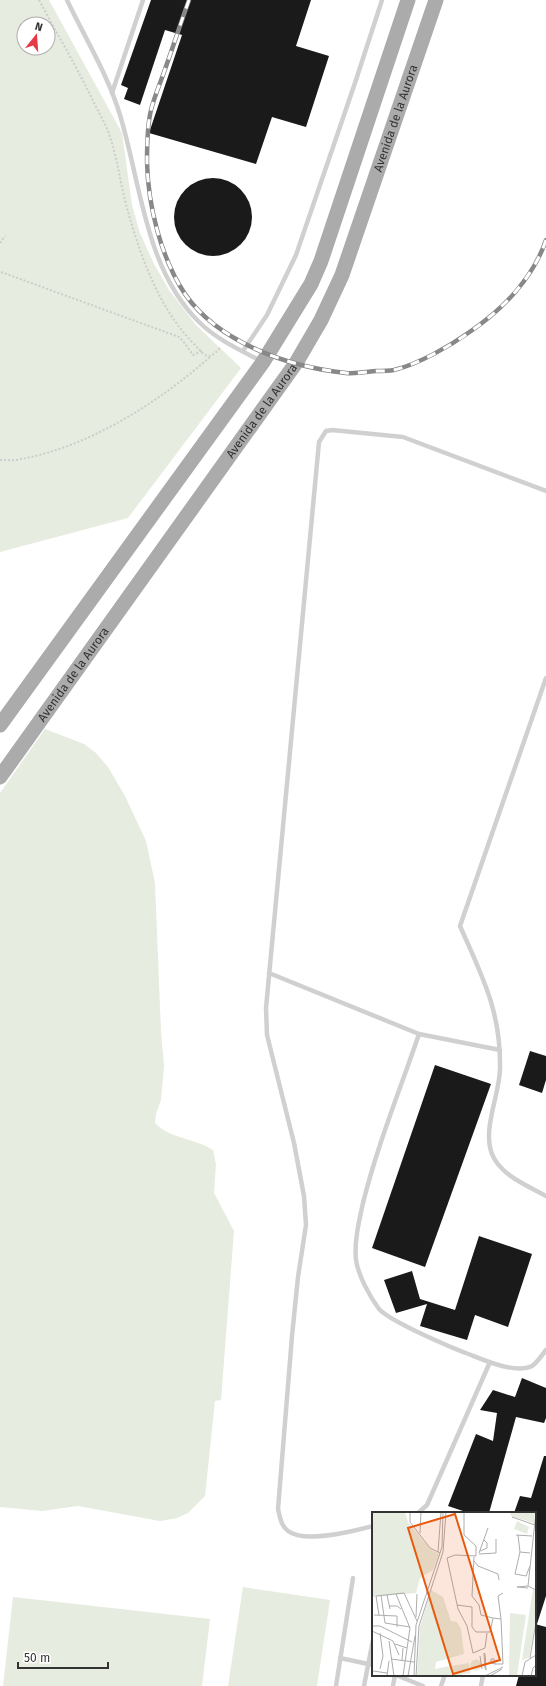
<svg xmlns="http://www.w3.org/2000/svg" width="546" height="1686" font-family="'Fira Sans',sans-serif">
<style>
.green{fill:#e6ecdf;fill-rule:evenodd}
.building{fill:#1a1a1a}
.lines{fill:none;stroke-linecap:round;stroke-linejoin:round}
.path{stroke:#cdcdcd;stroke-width:2;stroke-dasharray:2 2;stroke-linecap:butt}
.lane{stroke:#d0d0d0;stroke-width:4.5}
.primary{stroke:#ababab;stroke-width:15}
.rail-casing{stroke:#888;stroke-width:4.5}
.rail{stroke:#fff;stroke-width:3;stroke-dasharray:9;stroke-linecap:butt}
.labels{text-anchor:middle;stroke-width:4;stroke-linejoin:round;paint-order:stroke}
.street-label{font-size:12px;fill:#333;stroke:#fff}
.inset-road{fill:none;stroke:#adadad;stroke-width:1}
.view{fill:#e8590c;fill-opacity:0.15;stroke:#e8590c;stroke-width:2}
.inset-edge{fill:none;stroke:#333;stroke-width:2}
</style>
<rect width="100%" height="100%" fill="#fff"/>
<g class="green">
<path d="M0 0H49L122 133 132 205 140 233 154 264 169 290 196 325 241 368 128 518 0 552ZM24 24H48V48H24Z"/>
<path d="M45 729 84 744 96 753 108 767 125 796 146 841 155 883 161 1032 164 1066 161 1100 156 1114 155 1123C170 1139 195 1138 213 1150L216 1164 214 1193 234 1231 221 1400 215 1401 205 1496 188 1513 177 1518 160 1521 78 1506 42 1511 0 1507V793Z"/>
<path d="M243 1587 330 1600 317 1686H228Z"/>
<path d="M13 1597 210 1619 202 1686H3Z"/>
</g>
<g class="building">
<path d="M151 0H311L296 46 329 56 306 127 272 117 256 164 149 133 182 35 165 30 140 105 124 99 128 88 121 85Z"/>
<circle cx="213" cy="217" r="39"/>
<path d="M530 1051 546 1056V1080L542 1093 519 1085Z"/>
<path d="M435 1065 491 1084 425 1267 372 1248Z"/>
<path d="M479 1236 532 1254 508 1327 475 1315 467 1340 420 1326 427 1304 396 1313 384 1280 412 1271 420 1299 455 1310Z"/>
<path d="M522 1378 546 1388V1418L544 1423 516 1417 489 1513H469L448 1506 476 1434 493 1441 497 1413 480 1410 493 1390 515 1397Z"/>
<path d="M544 1456H546V1596L537 1624H535V1513H514L520 1496 531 1498Z"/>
<path d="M535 1624 546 1627V1686H516L519 1675H535Z"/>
</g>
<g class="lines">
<g class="path">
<path d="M39 0C57 34 77 67 93 101 98 111 104 121 108 131 117 156 120 182 127 208 140 255 158 307 193 343 204 354 207 363 220 348"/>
<path d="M0 243 5 236"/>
<path d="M1 272 179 337 183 341 193 355 202 351"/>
<path d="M0 460C7 460 15 461 21 459 89 447 159 402 210 357"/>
</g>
<g class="lane">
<path d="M67 0C85 38 108 75 120 115 141 184 145 269 199 322 216 339 240 350 261 361"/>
<path d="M112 93 143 0"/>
<path d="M243 351 267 315 296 255 355 83 382 0"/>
<path d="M546 678 460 926C482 976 501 1011 500 1068 500 1094 482 1129 492 1154 500 1175 528 1186 546 1196"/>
<path d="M269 973 419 1034C400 1090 377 1146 363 1203 359 1221 354 1242 356 1260 358 1275 370 1297 379 1309 391 1322 452 1348 471 1355 486 1361 516 1374 532 1366 537 1363 542 1355 546 1350"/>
<path d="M419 1034 500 1050"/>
<path d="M418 1513 427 1505 490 1362"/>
<path d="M373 1526C354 1531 305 1544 288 1531 281 1526 280 1517 278 1509L292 1336 298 1277 306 1225 304 1196 294 1143 267 1035 266 1008 319 442 326 431 332 430 403 437 546 491"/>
<path d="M340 1658 373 1665"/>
<path d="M396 1675 423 1686"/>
<path d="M336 1686 353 1578"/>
<path d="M364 1686 373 1640"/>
<path d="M393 1686 395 1675"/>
<path d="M441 1686 445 1675"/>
<path d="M481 1686 483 1675"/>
</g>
<g class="primary">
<path d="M0 725 263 362 311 284 321 261 408 0"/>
<path id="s1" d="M0 777 296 363 321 320 342 275 436 0"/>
</g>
<defs>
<path id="rail" d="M189 0C180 25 172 50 163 75 159 86 154 98 151 110 147 126 147 146 147 162 148 206 161 258 185 294 219 343 289 367 346 373 355 374 366 372 376 371 382 371 388 371 394 370 419 364 450 346 471 331 503 309 533 278 546 240"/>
</defs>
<use href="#rail" class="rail-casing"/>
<use href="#rail" class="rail"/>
</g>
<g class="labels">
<g class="street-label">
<text dy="4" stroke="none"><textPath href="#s1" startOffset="774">Avenida de la Aurora</textPath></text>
<text dy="4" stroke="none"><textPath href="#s1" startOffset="450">Avenida de la Aurora</textPath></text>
<text dy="4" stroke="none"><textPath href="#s1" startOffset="126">Avenida de la Aurora</textPath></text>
</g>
</g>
<g transform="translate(372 1512)">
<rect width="164" height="164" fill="#fff"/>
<path d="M0 0H33L36 10 58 37 67 42 61 58 48 66 44 81 0 85ZM138 0H163L162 11 139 4ZM145 9 157 15 155 22 142 17ZM161 77 164 79V106L157 146 150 148ZM59 78 71 85 79 109 85 110 89 117 92 142 64 150 63 157 78 154 80 164H45L48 115ZM138 101 154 103 145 164H137ZM98.5 153a5.5 5.5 0 1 1 11 0a5.5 5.5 0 1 1-11 0ZM97 151 99 161 81 164 79 154Z" fill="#e6ecdf"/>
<path class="inset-road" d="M38 0V10L58 36 68 41M92 0V23L104 34V44L83 43 75 46 86 97 95 114 101 141 113 136 115 121M164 0 156 74 164 78M140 5 163 13M48 21 49 0M144 23 160 24M146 23 148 40M108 39 115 36V31L112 28M66 40 69 0M107 41 116 16M107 42 124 41V27M102 45 100 84 107 93 109 103 121 106M102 49 106 54 126 62 127 68M158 54 154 64 143 62 148 40 158 41M156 74 145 75 156 76M24 82 38 116 31 164M9 83 13 111 38 115M15 83 18 97M85 93 100 95V115L104 120H118L121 106 129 107 131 152H123L119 151V147H122L123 152M17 94H25L29 97M2 103 25 104V115M7 103 4 84 32 81 45 109M44 105 45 82M129 107 126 84 131 81M0 114H8L40 130M0 119 21 129 27 143M8 121 11 144 8 157M17 129 22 164M23 132 35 136M112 141 113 142 114 158 113 156ZM108 144 110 157M158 146 164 110M19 147 42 150M30 148 31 136M1 159 15 161M15 164 17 149M36 164 43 124M42 164 44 113 70 35 71 0M44 164 47 114 71 40 74 0M113 164 131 155M118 164 130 157M150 164 153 150 164 143M159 164 161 156 164 153"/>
<path class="view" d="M83 2 128 148 81 162 36 16Z"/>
<rect width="164" height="164" class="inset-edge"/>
</g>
<g transform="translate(36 36) rotate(17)"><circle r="19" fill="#ffffff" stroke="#adadad"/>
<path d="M0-3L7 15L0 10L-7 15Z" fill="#e63946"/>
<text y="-6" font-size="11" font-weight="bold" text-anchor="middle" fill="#333333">N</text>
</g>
<path d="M18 1662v6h90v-6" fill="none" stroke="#333333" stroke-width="2"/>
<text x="24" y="1662" font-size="12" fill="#333333" stroke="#ffffff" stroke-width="3" paint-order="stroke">50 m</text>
</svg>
